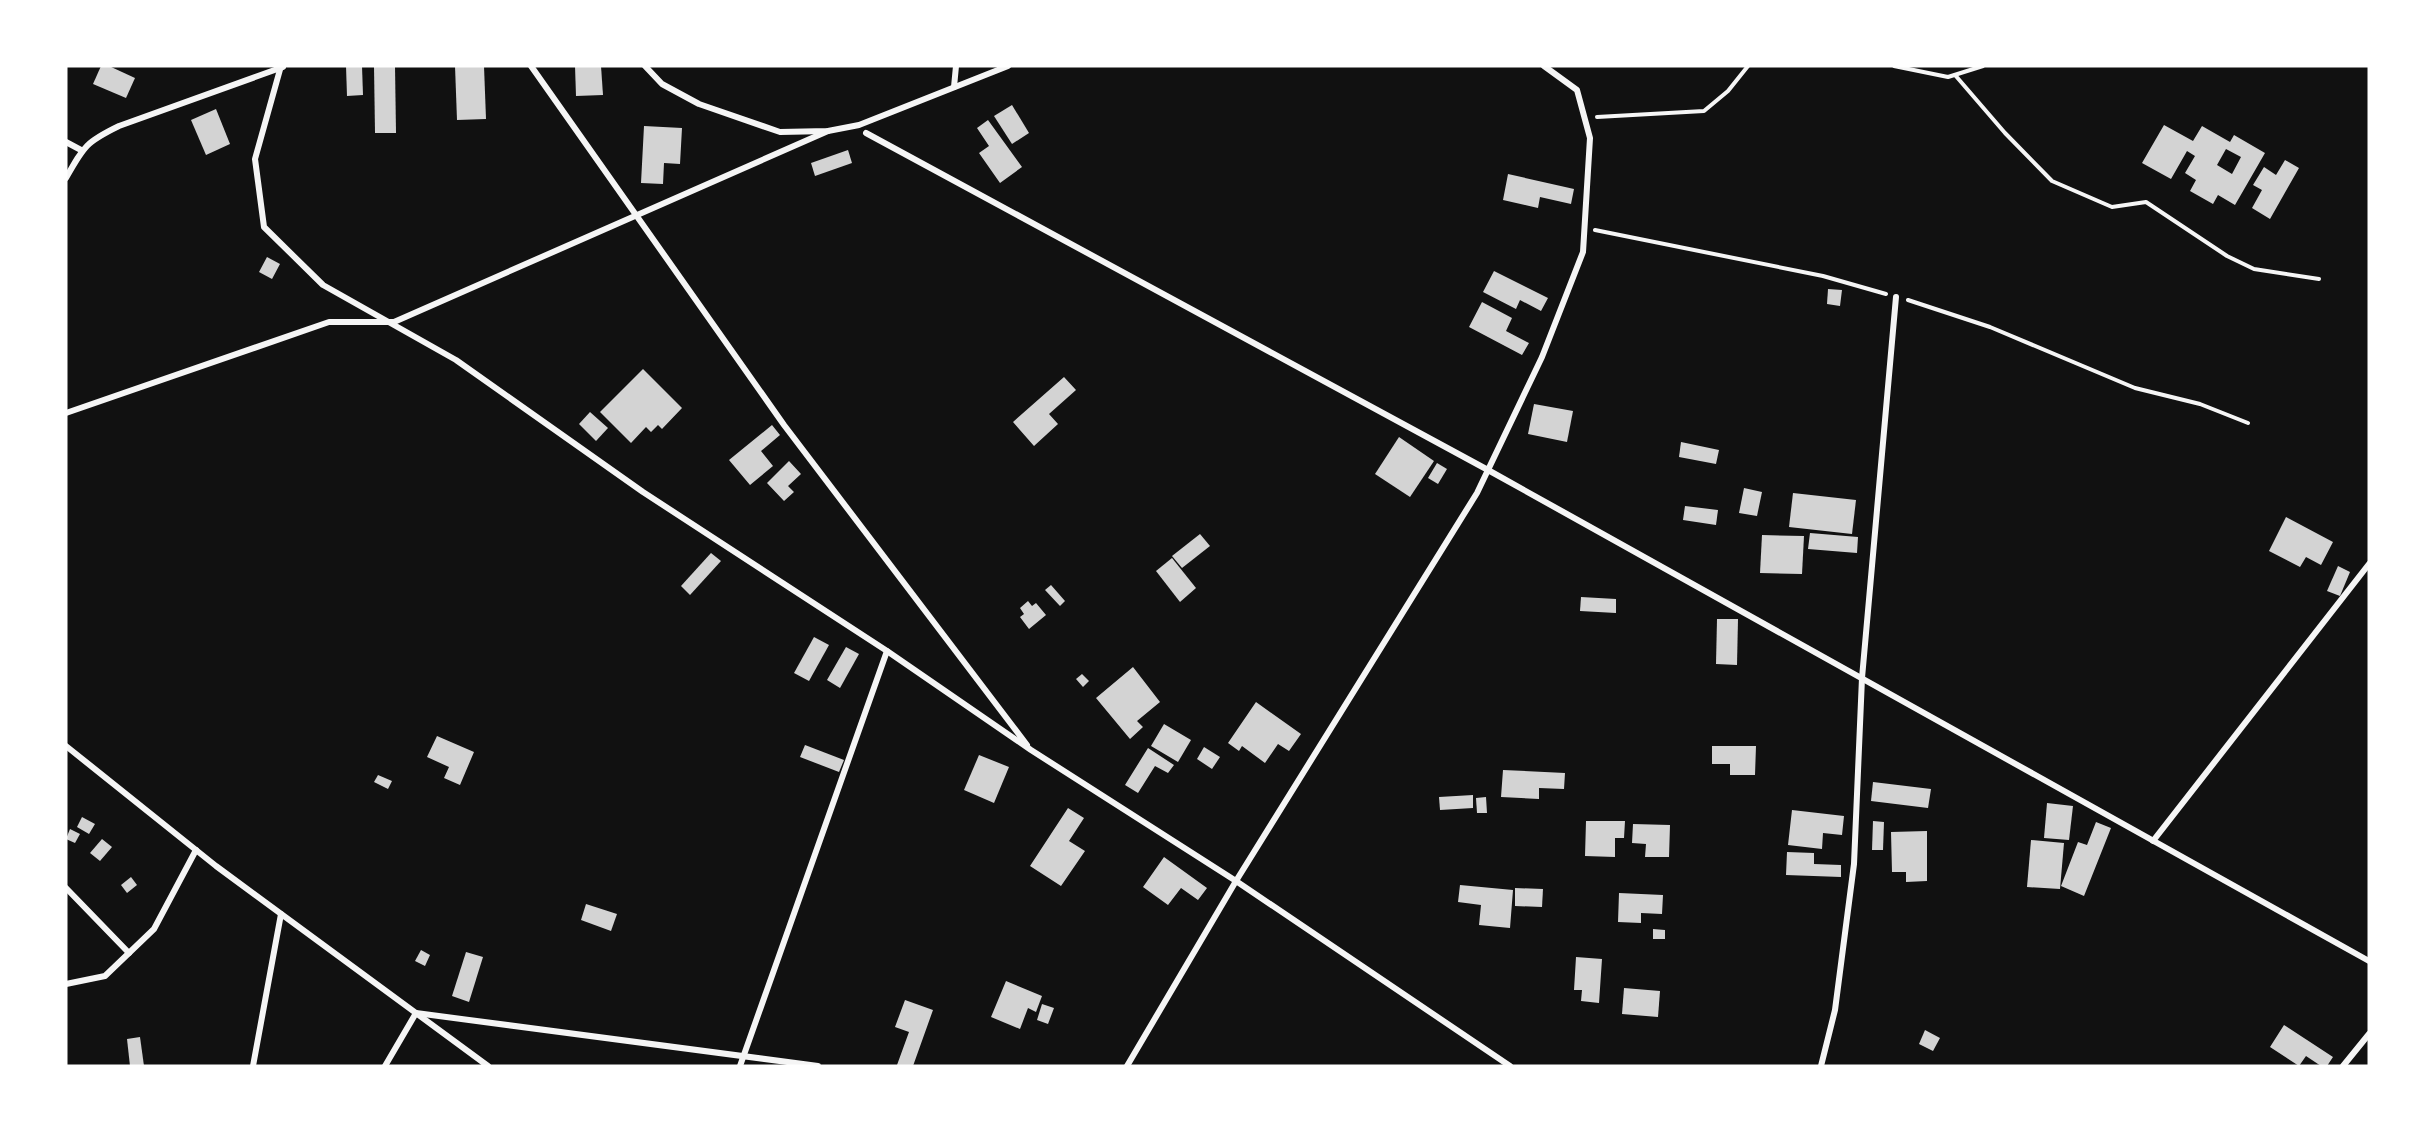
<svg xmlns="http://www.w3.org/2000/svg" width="2435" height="1132" font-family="'DM Sans',sans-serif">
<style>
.building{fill:#d3d3d3;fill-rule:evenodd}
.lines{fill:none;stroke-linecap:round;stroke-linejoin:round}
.path{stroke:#f5f5f5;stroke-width:4}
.minor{stroke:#f5f5f5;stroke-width:6}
</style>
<rect width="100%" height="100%" fill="#111"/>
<g class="building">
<path d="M101 66H109L135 78 126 98 93 84Z"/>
<path d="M346 66H362L363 95 347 96Z"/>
<path d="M374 66H395L396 133H375Z"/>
<path d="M455 66H484L486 119 457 120Z"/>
<path d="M575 66H601L603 95 576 96Z"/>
<path d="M1012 105 1029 133 1012 144 994 116Z"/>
<path d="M216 109 230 144 206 155 191 120Z"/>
<path d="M988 120 1022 167 1000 183 979 153 989 146 977 128Z"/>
<path d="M2164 125 2193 141 2202 126 2230 142 2234 135 2265 153 2235 205 2218 195 2213 204 2190 191 2196 180 2185 173 2195 156 2187 151 2171 179 2142 163ZM2226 149 2241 157 2232 174 2217 165Z"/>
<path d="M644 126 682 128 680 164 664 163 663 184 641 183Z"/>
<path d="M848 150 852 163 815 176 811 163Z"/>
<path d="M2285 160 2299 168 2270 219 2252 208 2262 190 2253 185 2264 167 2276 175Z"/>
<path d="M1508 174 1574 189 1571 204 1540 197 1538 208 1503 200Z"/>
<path d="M267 257 280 264 272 279 259 272Z"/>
<path d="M1494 271 1548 298 1541 311 1520 300 1516 309 1483 292Z"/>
<path d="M1828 289 1842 290 1840 306 1827 304Z"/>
<path d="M1482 302 1512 318 1506 331 1529 343 1522 355 1469 327Z"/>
<path d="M643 369 682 408 662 429 658 425 651 432 646 427 631 443 600 412Z"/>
<path d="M1064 377 1076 390 1049 414 1058 424 1034 446 1013 422Z"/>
<path d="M1534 404 1573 411 1567 442 1528 434Z"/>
<path d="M590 412 608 428 596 441 579 424Z"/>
<path d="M772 425 780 435 761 451 773 466 750 485 729 460Z"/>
<path d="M1399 437 1434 461 1410 497 1375 474Z"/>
<path d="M1681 442 1719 450 1716 464 1679 457Z"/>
<path d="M789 461 801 474 788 486 794 492 784 501 767 483Z"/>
<path d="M1437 463 1447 469 1438 484 1428 478Z"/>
<path d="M1744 488 1762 492 1757 516 1739 513Z"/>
<path d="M1793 493 1856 500 1852 534 1789 527Z"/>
<path d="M1685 506 1718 510 1716 525 1683 520Z"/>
<path d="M2286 517 2333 542 2321 565 2306 557 2300 567 2269 551Z"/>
<path d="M1810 533 1858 537 1857 553 1808 549Z"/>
<path d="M1200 534 1210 546 1182 568 1172 556Z"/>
<path d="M1762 535 1804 536 1802 574 1760 573Z"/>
<path d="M711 553 721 561 690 595 681 586Z"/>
<path d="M1172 558 1196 588 1180 602 1156 571Z"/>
<path d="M2338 566 2350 572 2340 596 2327 591Z"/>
<path d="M1051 585 1065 601 1060 606 1045 590Z"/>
<path d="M1581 597 1616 599V613L1580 611Z"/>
<path d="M1028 601 1032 606 1036 603 1046 615 1029 629 1020 617 1024 614 1020 608Z"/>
<path d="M1717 619H1738L1737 665 1716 664Z"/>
<path d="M814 637 829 645 809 681 794 673Z"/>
<path d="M846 647 859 654 840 688 827 680Z"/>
<path d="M1133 667 1160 702 1137 721 1143 727 1130 739 1096 698Z"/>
<path d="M1082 674 1089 681 1083 687 1076 679Z"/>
<path d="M1256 702 1301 734 1289 751 1278 744 1265 763 1242 746 1239 751 1228 743Z"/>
<path d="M1164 724 1191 740 1178 762 1151 746Z"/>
<path d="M437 736 474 752 460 785 444 778 449 767 427 757Z"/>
<path d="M805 745 844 760 839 772 800 757Z"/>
<path d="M1712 746H1756L1755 775H1730V764H1712Z"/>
<path d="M1204 747 1220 757 1212 769 1197 759Z"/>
<path d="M1148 748 1174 765 1168 773 1155 766 1138 793 1125 785Z"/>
<path d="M979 755 1009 767 994 803 964 790Z"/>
<path d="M1503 770 1565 773 1564 789 1539 788V799L1501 797Z"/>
<path d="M378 775 392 781 388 789 374 782Z"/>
<path d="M1873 782 1931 789 1928 808 1871 801Z"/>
<path d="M1473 795V808L1440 810 1439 797Z"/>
<path d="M1486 797 1487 813H1477L1476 798Z"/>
<path d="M2047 803 2073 806 2069 840 2044 838Z"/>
<path d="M1068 808 1084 818 1069 841 1085 851 1061 886 1030 866Z"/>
<path d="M1792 810 1844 816 1842 835 1823 833 1822 849 1788 845Z"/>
<path d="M82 817 95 824 89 834 77 827Z"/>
<path d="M1586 821H1625L1624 838H1615V857L1585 856Z"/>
<path d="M1873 821 1884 822 1883 850H1872Z"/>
<path d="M2096 822 2111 828 2084 896 2061 886 2078 842 2087 845Z"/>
<path d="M1633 824 1670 825 1669 857H1645L1646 844 1632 843Z"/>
<path d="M70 829 80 834 75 843 66 839Z"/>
<path d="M1927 831V881L1906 882V872H1892L1891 832Z"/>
<path d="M102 839 112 847 100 861 90 853Z"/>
<path d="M2031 840 2064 843 2060 889 2027 887Z"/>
<path d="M1787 852 1814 853V864L1841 865V877L1786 875Z"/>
<path d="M1164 857 1207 888 1198 900 1181 888 1168 905 1143 887Z"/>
<path d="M131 877 137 885 127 893 121 885Z"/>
<path d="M1460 885 1513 890 1510 928 1479 925 1481 905 1458 902Z"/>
<path d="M1515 888 1543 889 1542 907 1515 906Z"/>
<path d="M1619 893 1663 895 1662 914 1641 913V923L1618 922Z"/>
<path d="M586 904 617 914 611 931 581 920Z"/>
<path d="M1653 929 1665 930V939H1653Z"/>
<path d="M421 950 430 955 425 966 415 961Z"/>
<path d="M466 952 483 957 469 1002 452 996Z"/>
<path d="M1576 957 1602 959 1599 1003 1581 1001 1582 990H1574Z"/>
<path d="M1006 981 1042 996 1036 1012 1028 1008 1020 1029 991 1017Z"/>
<path d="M1624 988 1660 991 1658 1017 1622 1014Z"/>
<path d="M905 1000 933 1010 913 1066 897 1065 909 1032 895 1027Z"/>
<path d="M1042 1004 1054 1008 1048 1024 1037 1020Z"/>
<path d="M2284 1025 2333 1057 2327 1066H2321L2306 1056 2299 1066 2270 1047Z"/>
<path d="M1925 1030 1940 1038 1933 1051 1919 1044Z"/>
<path d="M140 1037 144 1066H130L127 1039Z"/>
</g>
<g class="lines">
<g class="path">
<path d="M1894 66 1948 77 1983 66"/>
<path d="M1955 75 2005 133 2052 181 2112 207 2146 202 2227 256 2254 269 2319 279"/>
<path d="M1597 117 1704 111 1728 91 1748 66"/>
<path d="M1595 230 1823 276 1886 294"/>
<path d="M1908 300 1990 327 2135 388 2200 404 2248 423"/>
</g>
<g class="minor">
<path d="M281 66 255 159 264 227 323 285 456 360 643 492 887 651 1031 750 1236 881 1510 1066"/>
<path d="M531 66 784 425 1027 745"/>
<path d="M645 66 662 84 699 104 780 132 828 131 859 125 1008 66"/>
<path d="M954 87 956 66"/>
<path d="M866 133 1488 470 2369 961"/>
<path d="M66 142 81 150"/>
<path d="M66 178C84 146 86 142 119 126L283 67"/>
<path d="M66 413 329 322H394L828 131"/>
<path d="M66 746 216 866 488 1066"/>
<path d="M2153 841 2369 564"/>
<path d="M66 888 129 953"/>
<path d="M66 984 105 976 154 929 196 850"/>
<path d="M253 1066 281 914"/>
<path d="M385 1066 416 1013 818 1066"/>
<path d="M740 1066 887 651"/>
<path d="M1127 1066 1236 881 1477 493 1542 357 1583 252 1590 138 1577 90 1544 66"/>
<path d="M1821 1066 1835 1010 1854 864 1862 678 1896 297"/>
<path d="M2343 1066 2369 1034"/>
</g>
</g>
<rect width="2435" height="1132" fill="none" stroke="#ffffff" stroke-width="135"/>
</svg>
